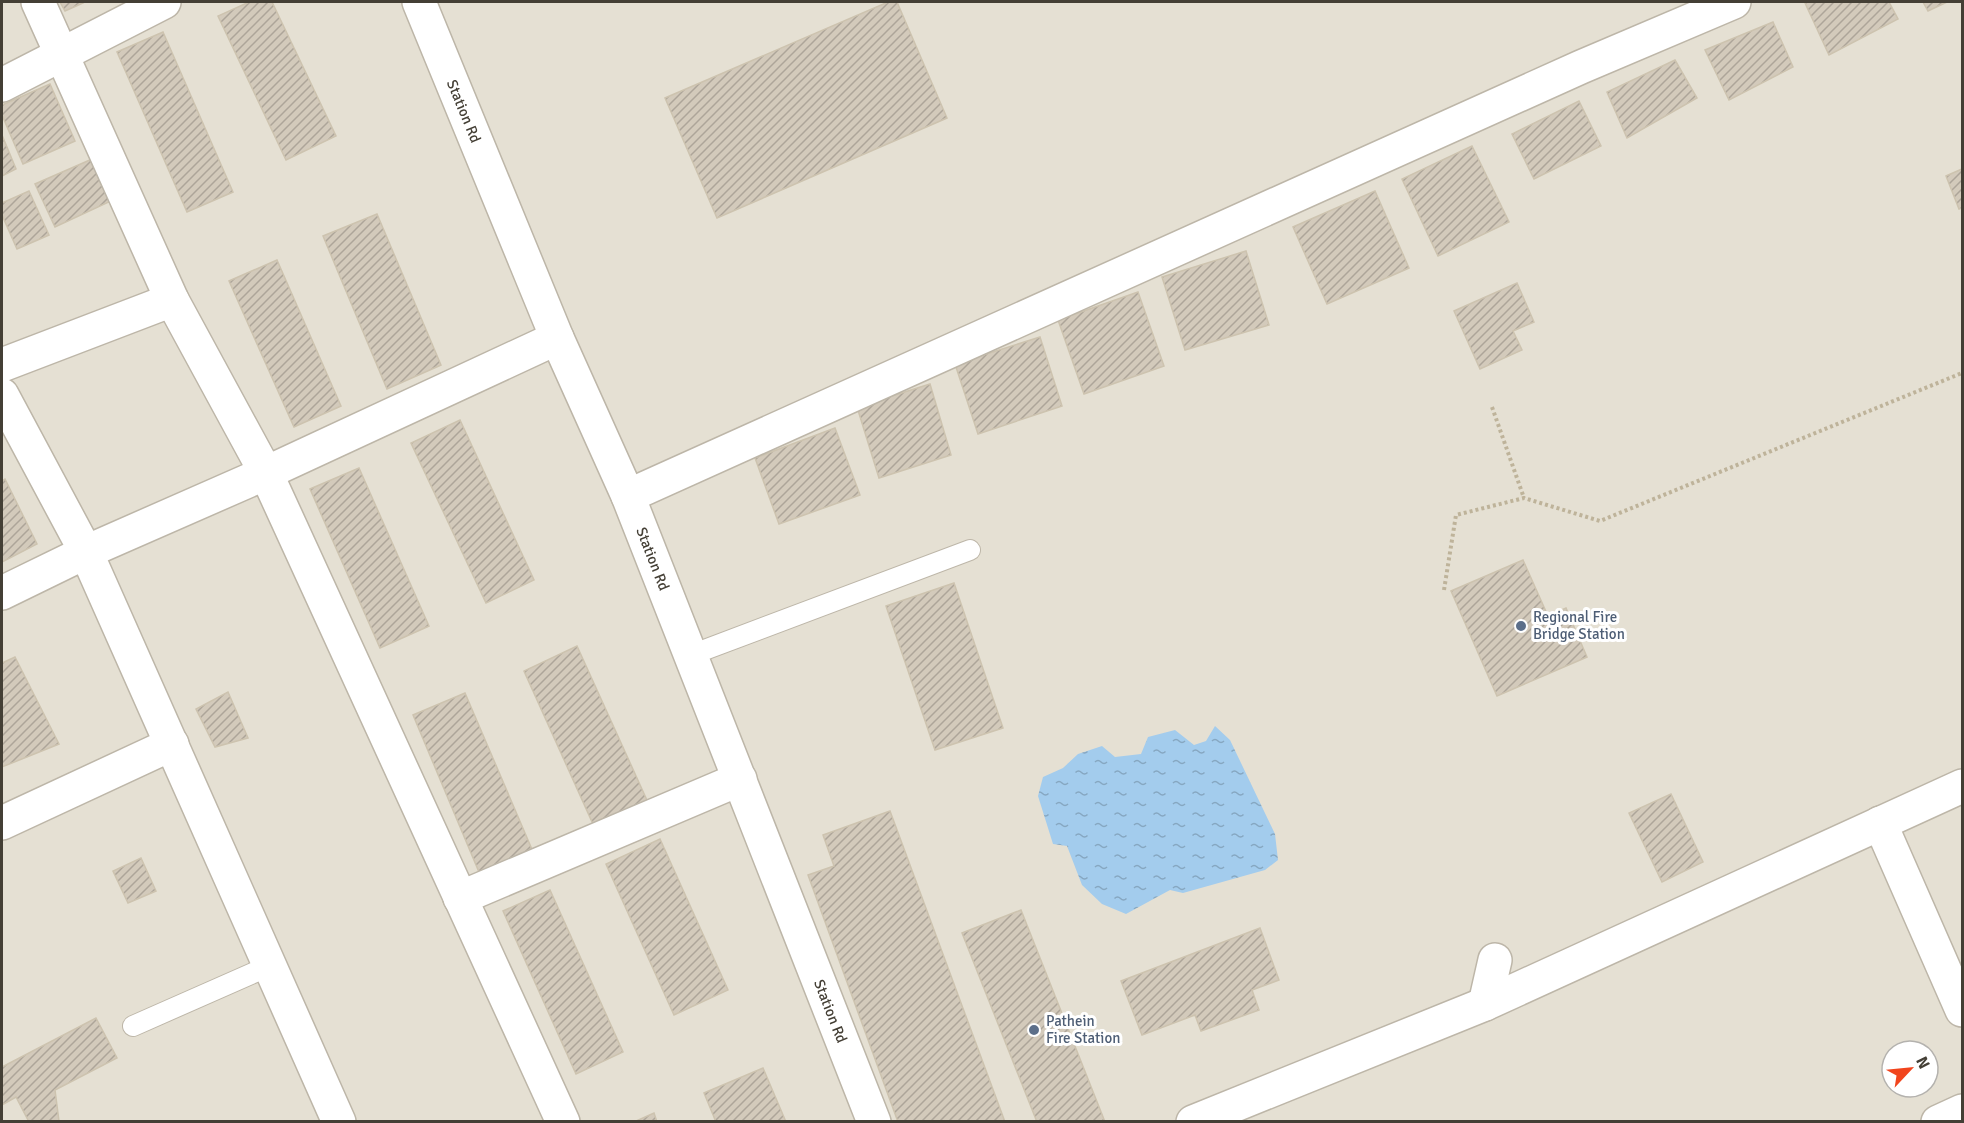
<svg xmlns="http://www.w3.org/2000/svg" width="1964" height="1123" font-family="Signika,sans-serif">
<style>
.residential{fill:#e5e0d3;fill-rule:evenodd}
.water{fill:url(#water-ripples)}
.building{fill:url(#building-hatch);stroke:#cdc3af;stroke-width:1.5}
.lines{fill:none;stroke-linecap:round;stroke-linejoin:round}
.service-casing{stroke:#bdb6a8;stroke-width:22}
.minor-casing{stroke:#bdb6a8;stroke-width:36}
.path{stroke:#beb39a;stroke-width:4;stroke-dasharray:3 3;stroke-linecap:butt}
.service{stroke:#fff;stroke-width:20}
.minor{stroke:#fff;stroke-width:33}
.service-dot{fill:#5c6f8a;stroke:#fff;stroke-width:2}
.labels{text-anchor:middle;stroke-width:6;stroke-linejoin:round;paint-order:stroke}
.street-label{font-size:15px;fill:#443f35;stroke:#fff}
.service-label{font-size:15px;fill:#4e5e75;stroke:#fff;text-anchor:start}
</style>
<defs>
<pattern id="water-ripples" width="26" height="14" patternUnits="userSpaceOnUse" patternTransform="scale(1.5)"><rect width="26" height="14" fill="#a3cced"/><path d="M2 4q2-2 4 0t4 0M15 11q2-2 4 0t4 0" fill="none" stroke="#86a7c1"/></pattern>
<pattern id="building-hatch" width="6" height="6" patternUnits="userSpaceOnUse" patternTransform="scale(1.5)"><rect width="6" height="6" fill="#d3cabb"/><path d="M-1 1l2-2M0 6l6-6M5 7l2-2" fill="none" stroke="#ada599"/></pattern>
</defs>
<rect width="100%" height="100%" fill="#f2eee5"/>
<path class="residential" d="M2 2H1962V1121L2 1122ZM1892 1051H1928V1087H1892Z"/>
<path class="water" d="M1215 726 1230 740 1275 834 1278 860 1265 870 1183 893 1170 890 1126 914 1102 904 1082 885 1067 846 1053 844 1038 796 1043 777 1063 768 1078 754 1102 746 1115 757 1141 754 1148 737 1175 730 1194 745 1206 741Z"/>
<g class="building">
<path d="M60 2H82L83 3 65 11Z"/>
<path d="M249 2H272L336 136 286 160 218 16Z"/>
<path d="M888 2H897L947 118 717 218 665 98Z"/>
<path d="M1808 2H1889L1898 19 1829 55 1805 3Z"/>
<path d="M1923 2H1947L1928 11Z"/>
<path d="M1773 22 1793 67 1729 100 1705 50Z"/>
<path d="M163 32 233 192 187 212 117 52Z"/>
<path d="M1675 60 1697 98 1627 138 1607 92Z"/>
<path d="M50 84 75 141 23 164 2 115V105Z"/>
<path d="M1579 101 1601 146 1534 179 1512 134Z"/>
<path d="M2 135 16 169 2 176Z"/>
<path d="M1472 146 1509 222 1438 256 1402 179Z"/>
<path d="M92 159 111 201 55 227 35 184Z"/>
<path d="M1962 169V208L1959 209 1946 176Z"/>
<path d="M29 191 49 235 17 249 2 215V203Z"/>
<path d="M1375 191 1409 268 1327 304 1293 227Z"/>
<path d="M377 214 441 365 387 389 323 236Z"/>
<path d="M1246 251 1269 325 1185 350 1162 277Z"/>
<path d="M277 260 341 406 294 427 229 281Z"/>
<path d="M1517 283 1534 322 1513 331 1522 350 1480 369 1454 311Z"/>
<path d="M1138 292 1164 366 1084 394 1058 320Z"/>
<path d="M1040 337 1062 406 978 434 955 364Z"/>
<path d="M930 384 951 455 879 478 857 407Z"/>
<path d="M460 420 534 580 486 603 411 443Z"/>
<path d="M835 428 860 495 779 524 755 458Z"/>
<path d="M359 468 429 626 380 648 310 489Z"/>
<path d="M5 479 37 544 2 562V481Z"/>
<path d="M1523 560 1548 616 1566 608 1587 657 1497 696 1451 591Z"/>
<path d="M954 583 1003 728 935 750 886 606Z"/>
<path d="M577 646 651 809 597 833 524 671Z"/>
<path d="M15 657 59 744 2 767V663Z"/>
<path d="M228 692 248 738 215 747 196 709Z"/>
<path d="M465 693 537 861 484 884 413 715Z"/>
<path d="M1671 794 1703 862 1662 882 1629 813Z"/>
<path d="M890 811 1005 1122H898L808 875 834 866 823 835Z"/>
<path d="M660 839 728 990 674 1015 606 864Z"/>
<path d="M141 858 156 891 128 903 113 871Z"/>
<path d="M550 890 623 1052 576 1074 503 911Z"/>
<path d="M1021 910 1105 1122H1037L962 933Z"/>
<path d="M1260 928 1279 980 1252 990 1259 1010 1201 1031 1195 1015 1142 1035 1121 981Z"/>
<path d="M96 1018 117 1058 55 1090 59 1121 29 1122 16 1097 2 1105V1067Z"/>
<path d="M763 1068 786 1122H716L704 1093Z"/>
<path d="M654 1113 657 1122H634Z"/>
</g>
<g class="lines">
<defs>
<g id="service">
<path d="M691 655 970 550"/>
<path d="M133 1026 269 966"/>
</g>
<g id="minor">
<path d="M38 2 172 300 266 473 563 1122"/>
<path id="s1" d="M419 2 557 338 628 496 874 1122"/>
<path d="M2 85 164 2"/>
<path d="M2 365 172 300"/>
<path d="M2 395 86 552 339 1122"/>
<path d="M628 496 1581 67 1734 2"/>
<path d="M2 593 86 552 266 473 557 338"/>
<path d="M2 823 172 744"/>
<path d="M1880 823 1962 1010"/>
<path d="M460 898 740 779"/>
<path d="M1485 1004 1495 960"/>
<path d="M1193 1122 1485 1004 1962 786"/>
<path d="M1938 1122 1962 1111"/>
</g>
</defs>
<use href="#service" class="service-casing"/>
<use href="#minor" class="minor-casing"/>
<g class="path">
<path d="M1492 407 1524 498"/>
<path d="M1444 590 1456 515 1524 498 1600 521 1962 373"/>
</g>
<use href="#service" class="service"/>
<use href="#minor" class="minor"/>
</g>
<g class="service-dot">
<circle cx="1521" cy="626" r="6"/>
<circle cx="1034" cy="1030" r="6"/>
</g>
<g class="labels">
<g class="street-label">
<text dy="5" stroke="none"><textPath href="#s1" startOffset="118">Station Rd</textPath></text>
<text dy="5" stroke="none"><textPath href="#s1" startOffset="604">Station Rd</textPath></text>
<text dy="5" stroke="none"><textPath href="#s1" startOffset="1090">Station Rd</textPath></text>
</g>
<g class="service-label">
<text x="1533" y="622">Regional Fire<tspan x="1533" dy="17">Bridge Station</tspan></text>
<text x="1046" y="1026">Pathein<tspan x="1046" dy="17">Fire Station</tspan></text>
</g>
</g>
<rect width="1964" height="1123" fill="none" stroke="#443f35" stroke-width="6"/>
<g transform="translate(1910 1069) rotate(64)"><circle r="28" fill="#ffffff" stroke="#b4b2ae" stroke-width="1.5"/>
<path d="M0-4.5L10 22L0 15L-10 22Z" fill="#f1451d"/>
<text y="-9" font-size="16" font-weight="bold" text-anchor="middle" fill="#443f35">N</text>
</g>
</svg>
